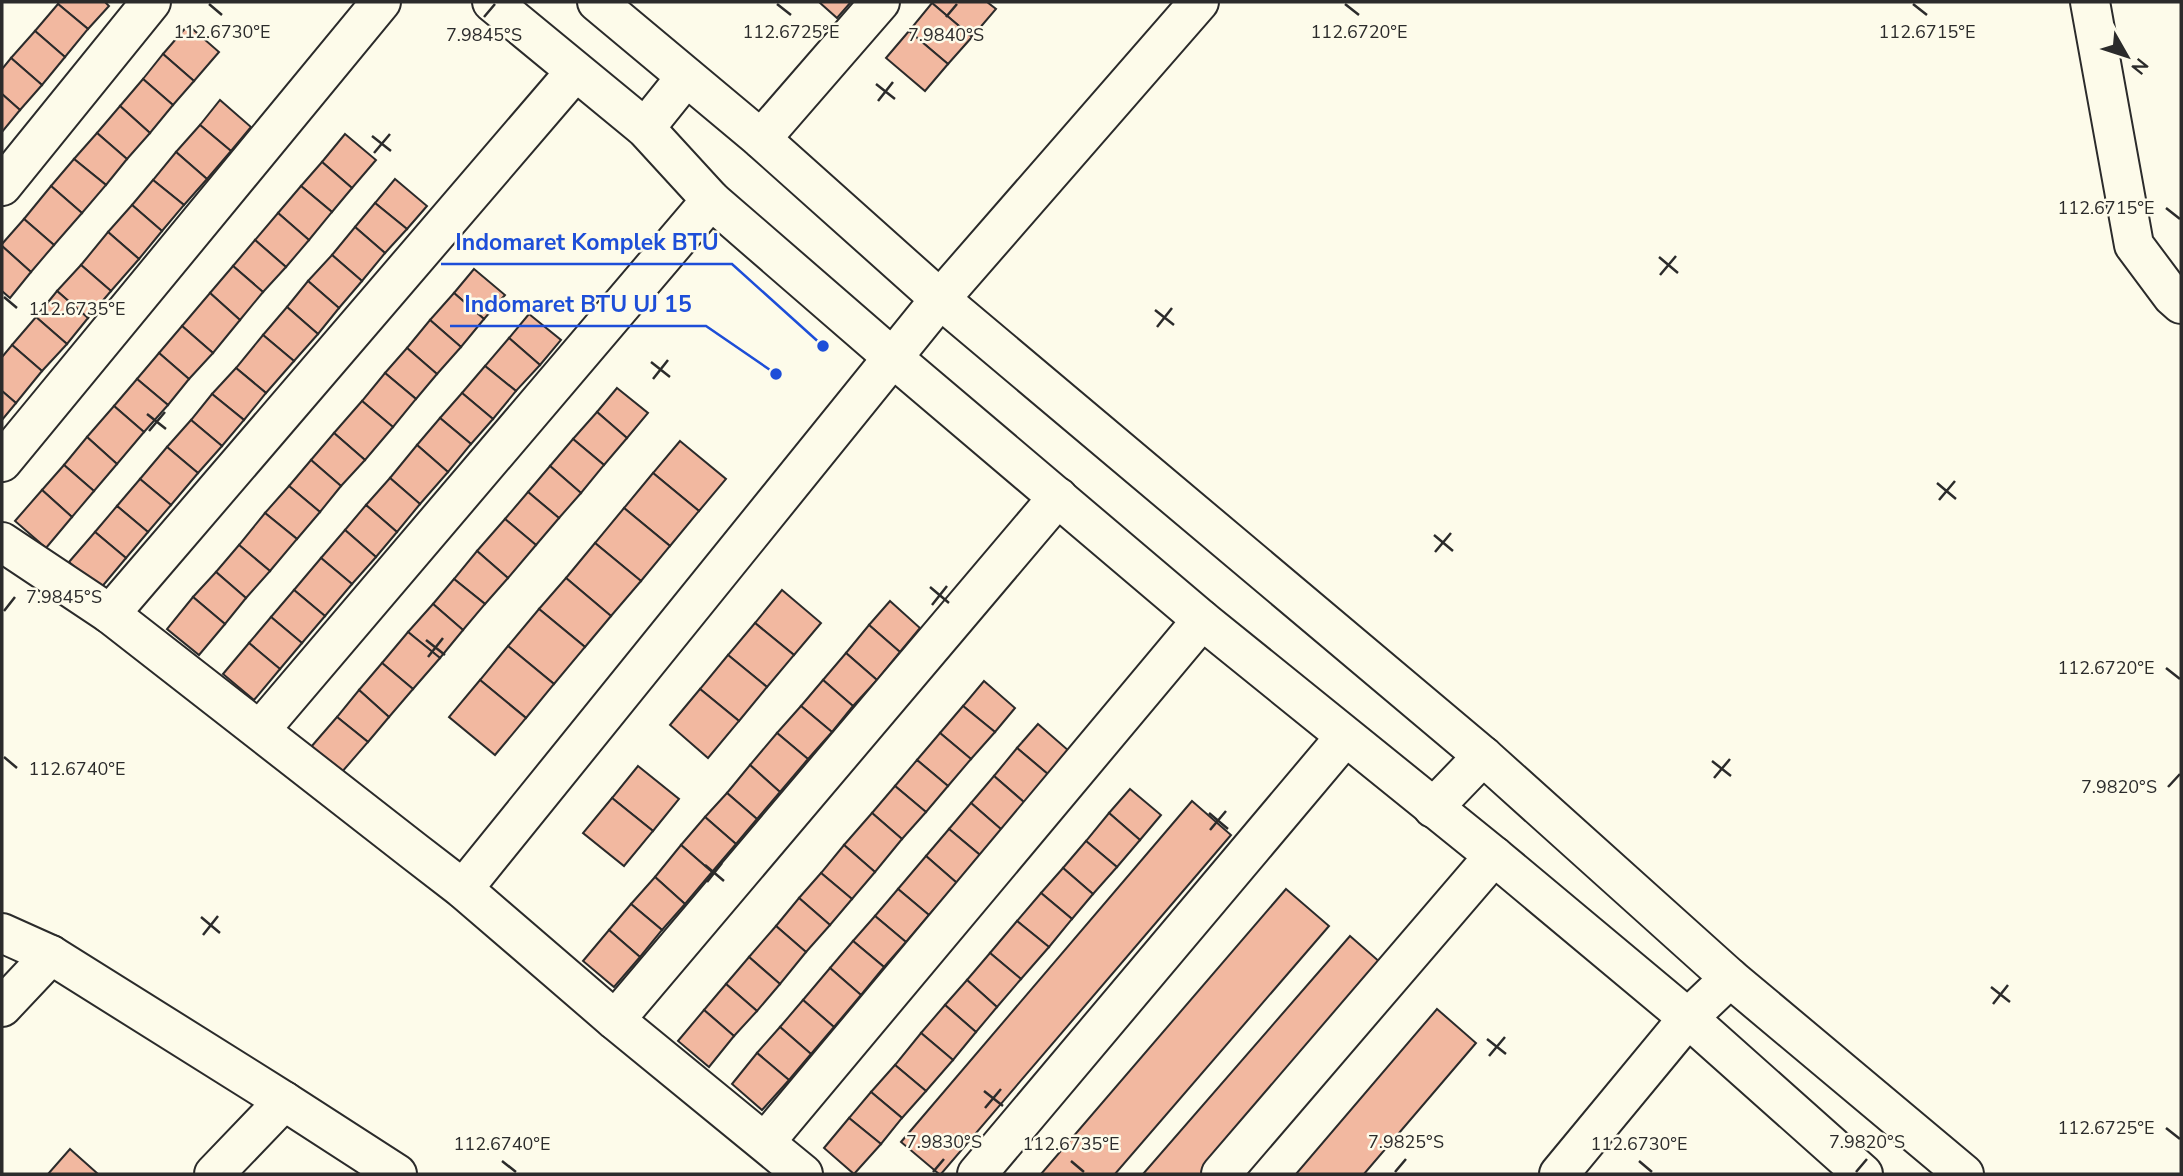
<svg xmlns="http://www.w3.org/2000/svg" width="2183" height="1176" font-family="'Nunito Sans',sans-serif">
<style>
.building{fill:#f2b8a0;stroke:#2b2b2b;stroke-width:2}
.lines{fill:none;stroke-linecap:round;stroke-linejoin:round}
.minor-casing{stroke:#2b2b2b;stroke-width:42}
.minor{stroke:#fdfbea;stroke-width:38}
.ticks{fill:none;stroke:#2b2b2b;stroke-width:2.5}
.ticks-label{font-size:18px;text-anchor:middle;fill:#2b2b2b;stroke:#fdfbea;stroke-width:5;stroke-linejoin:round;paint-order:stroke}
.leader{fill:none;stroke:#1d4ed8;stroke-width:2.5}
.callout-dot{fill:#1d4ed8;stroke:#fdfbea;stroke-width:2.5}
.callout-label{font-size:23px;text-anchor:middle;font-weight:bold;fill:#1d4ed8;stroke:#fdfbea;stroke-width:5;stroke-linejoin:round;paint-order:stroke}
</style>
<rect width="100%" height="100%" fill="#fdfbea"/>
<g class="building">
<path d="M59 2H105L109 6 88 29 58 4Z"/>
<path d="M819 2H851L837 18Z"/>
<path d="M933 2H987L996 9 972 37 932 3Z"/>
<path d="M932 3 972 37 948 64 909 31Z"/>
<path d="M58 4 88 29 65 57 35 31Z"/>
<path d="M188 25 219 52 194 81 163 54Z"/>
<path d="M35 31 65 57 42 85 11 58Z"/>
<path d="M909 31 948 64 925 91 886 58Z"/>
<path d="M163 54 194 81 173 105 143 79Z"/>
<path d="M11 58 42 85 20 110 2 94V69Z"/>
<path d="M143 79 173 105 150 133 120 106Z"/>
<path d="M2 94 20 110 2 132Z"/>
<path d="M220 100 251 127 231 151 200 125Z"/>
<path d="M120 106 150 133 127 159 97 133Z"/>
<path d="M200 125 231 151 207 179 176 152Z"/>
<path d="M97 133 127 159 106 185 74 159Z"/>
<path d="M345 134 376 160 352 188 322 162Z"/>
<path d="M176 152 207 179 184 205 153 180Z"/>
<path d="M74 159 106 185 82 213 51 186Z"/>
<path d="M322 162 352 188 332 212 301 186Z"/>
<path d="M395 179 427 206 407 229 375 203Z"/>
<path d="M153 180 184 205 162 231 132 205Z"/>
<path d="M51 186 82 213 54 245 24 219Z"/>
<path d="M301 186 332 212 309 240 278 213Z"/>
<path d="M375 203 407 229 385 253 355 227Z"/>
<path d="M132 205 162 231 139 259 108 232Z"/>
<path d="M278 213 309 240 286 267 255 240Z"/>
<path d="M24 219 54 245 31 272 2 246V244Z"/>
<path d="M355 227 385 253 362 281 332 255Z"/>
<path d="M108 232 139 259 111 291 81 265Z"/>
<path d="M255 240 286 267 263 292 233 266Z"/>
<path d="M2 246 31 272 10 298 2 291Z"/>
<path d="M332 255 362 281 339 308 308 281Z"/>
<path d="M81 265 111 291 88 318 57 291Z"/>
<path d="M233 266 263 292 240 320 210 293Z"/>
<path d="M474 269 505 295 484 319 454 293Z"/>
<path d="M308 281 339 308 318 334 287 307Z"/>
<path d="M57 291 88 318 67 344 36 317Z"/>
<path d="M210 293 240 320 213 353 182 326Z"/>
<path d="M454 293 484 319 461 347 430 320Z"/>
<path d="M287 307 318 334 294 361 263 335Z"/>
<path d="M529 314 561 340 540 365 509 338Z"/>
<path d="M36 317 67 344 42 371 12 345Z"/>
<path d="M430 320 461 347 437 374 407 348Z"/>
<path d="M182 326 213 353 189 379 159 353Z"/>
<path d="M263 335 294 361 266 393 236 368Z"/>
<path d="M509 338 540 365 516 391 485 366Z"/>
<path d="M12 345 42 371 16 403 2 391V357Z"/>
<path d="M407 348 437 374 416 399 385 373Z"/>
<path d="M159 353 189 379 168 405 137 379Z"/>
<path d="M485 366 516 391 493 419 462 393Z"/>
<path d="M236 368 266 393 244 420 212 394Z"/>
<path d="M385 373 416 399 393 427 362 401Z"/>
<path d="M137 379 168 405 144 432 114 406Z"/>
<path d="M617 388 648 413 627 438 597 412Z"/>
<path d="M2 391 16 403 2 420Z"/>
<path d="M462 393 493 419 471 444 440 418Z"/>
<path d="M212 394 244 420 222 446 191 420Z"/>
<path d="M362 401 393 427 365 460 334 433Z"/>
<path d="M114 406 144 432 117 464 87 437Z"/>
<path d="M597 412 627 438 604 465 573 439Z"/>
<path d="M440 418 471 444 448 472 417 445Z"/>
<path d="M191 420 222 446 198 473 167 447Z"/>
<path d="M334 433 365 460 341 486 311 460Z"/>
<path d="M87 437 117 464 94 491 64 465Z"/>
<path d="M573 439 604 465 581 493 550 466Z"/>
<path d="M680 441 726 479 699 511 653 473Z"/>
<path d="M417 445 448 472 420 504 390 478Z"/>
<path d="M167 447 198 473 171 505 140 479Z"/>
<path d="M311 460 341 486 320 512 289 486Z"/>
<path d="M64 465 94 491 72 517 42 490Z"/>
<path d="M550 466 581 493 559 518 528 492Z"/>
<path d="M653 473 699 511 670 546 624 508Z"/>
<path d="M390 478 420 504 397 532 366 505Z"/>
<path d="M140 479 171 505 148 532 117 506Z"/>
<path d="M289 486 320 512 297 539 265 513Z"/>
<path d="M42 490 72 517 46 548 15 521Z"/>
<path d="M528 492 559 518 536 545 505 519Z"/>
<path d="M366 505 397 532 376 557 345 530Z"/>
<path d="M117 506 148 532 126 558 95 532Z"/>
<path d="M624 508 670 546 641 581 595 543Z"/>
<path d="M265 513 297 539 270 571 239 545Z"/>
<path d="M505 519 536 545 508 578 477 551Z"/>
<path d="M345 530 376 557 352 584 321 558Z"/>
<path d="M95 532 126 558 100 589 69 562Z"/>
<path d="M595 543 641 581 611 616 566 578Z"/>
<path d="M239 545 270 571 246 598 216 572Z"/>
<path d="M477 551 508 578 485 604 454 579Z"/>
<path d="M321 558 352 584 325 616 294 590Z"/>
<path d="M216 572 246 598 225 624 193 597Z"/>
<path d="M566 578 611 616 585 647 539 609Z"/>
<path d="M454 579 485 604 463 630 433 604Z"/>
<path d="M294 590 325 616 302 643 271 617Z"/>
<path d="M782 590 821 623 794 655 755 623Z"/>
<path d="M193 597 225 624 199 655 167 629Z"/>
<path d="M890 601 920 628 900 652 869 625Z"/>
<path d="M433 604 463 630 440 658 408 632Z"/>
<path d="M539 609 585 647 554 684 508 646Z"/>
<path d="M271 617 302 643 280 669 249 643Z"/>
<path d="M755 623 794 655 767 687 728 655Z"/>
<path d="M869 625 900 652 877 680 846 653Z"/>
<path d="M408 632 440 658 413 689 382 663Z"/>
<path d="M249 643 280 669 254 700 223 674Z"/>
<path d="M508 646 554 684 526 718 480 680Z"/>
<path d="M846 653 877 680 853 706 823 680Z"/>
<path d="M728 655 767 687 739 721 700 689Z"/>
<path d="M382 663 413 689 389 717 359 690Z"/>
<path d="M480 680 526 718 495 755 449 717Z"/>
<path d="M823 680 853 706 832 732 801 706Z"/>
<path d="M984 681 1015 708 995 732 963 706Z"/>
<path d="M700 689 739 721 708 758 670 725Z"/>
<path d="M359 690 389 717 368 742 337 717Z"/>
<path d="M801 706 832 732 808 759 777 733Z"/>
<path d="M963 706 995 732 971 759 940 733Z"/>
<path d="M337 717 368 742 341 773 311 747Z"/>
<path d="M1038 724 1069 751 1049 775 1017 748Z"/>
<path d="M777 733 808 759 780 792 750 765Z"/>
<path d="M940 733 971 759 948 786 917 760Z"/>
<path d="M1017 748 1049 775 1025 803 994 776Z"/>
<path d="M917 760 948 786 926 812 895 786Z"/>
<path d="M750 765 780 792 757 819 727 793Z"/>
<path d="M638 766 679 799 653 831 612 798Z"/>
<path d="M994 776 1025 803 1002 830 971 803Z"/>
<path d="M895 786 926 812 902 839 872 813Z"/>
<path d="M1130 789 1161 815 1140 840 1109 813Z"/>
<path d="M727 793 757 819 736 844 705 817Z"/>
<path d="M612 798 653 831 624 866 583 833Z"/>
<path d="M1192 801 1231 835 941 1174H939L901 1142Z"/>
<path d="M971 803 1002 830 980 855 949 829Z"/>
<path d="M872 813 902 839 875 872 844 845Z"/>
<path d="M1109 813 1140 840 1117 867 1086 841Z"/>
<path d="M705 817 736 844 712 872 681 845Z"/>
<path d="M949 829 980 855 957 883 926 856Z"/>
<path d="M1086 841 1117 867 1093 894 1063 868Z"/>
<path d="M681 845 712 872 685 904 655 877Z"/>
<path d="M844 845 875 872 852 899 821 873Z"/>
<path d="M926 856 957 883 929 915 898 889Z"/>
<path d="M1063 868 1093 894 1072 919 1041 893Z"/>
<path d="M821 873 852 899 830 925 799 898Z"/>
<path d="M655 877 685 904 662 930 631 904Z"/>
<path d="M898 889 929 915 906 942 875 916Z"/>
<path d="M1286 889 1329 926 1115 1174H1041Z"/>
<path d="M1041 893 1072 919 1049 947 1017 921Z"/>
<path d="M799 898 830 925 806 952 776 926Z"/>
<path d="M631 904 662 930 640 957 609 930Z"/>
<path d="M875 916 906 942 884 967 853 941Z"/>
<path d="M1017 921 1049 947 1021 979 990 953Z"/>
<path d="M776 926 806 952 780 984 749 957Z"/>
<path d="M609 930 640 957 614 987 583 961Z"/>
<path d="M1350 936 1389 970 1212 1174H1143Z"/>
<path d="M853 941 884 967 861 995 830 968Z"/>
<path d="M990 953 1021 979 997 1007 967 980Z"/>
<path d="M749 957 780 984 757 1011 726 984Z"/>
<path d="M830 968 861 995 834 1027 803 1000Z"/>
<path d="M967 980 997 1007 976 1032 945 1005Z"/>
<path d="M726 984 757 1011 734 1036 704 1010Z"/>
<path d="M803 1000 834 1027 811 1054 780 1027Z"/>
<path d="M945 1005 976 1032 953 1060 921 1033Z"/>
<path d="M1437 1009 1476 1043 1364 1174H1296Z"/>
<path d="M704 1010 734 1036 709 1067 678 1041Z"/>
<path d="M780 1027 811 1054 789 1080 757 1053Z"/>
<path d="M921 1033 953 1060 926 1091 895 1065Z"/>
<path d="M757 1053 789 1080 762 1110 732 1084Z"/>
<path d="M895 1065 926 1091 902 1118 871 1092Z"/>
<path d="M871 1092 902 1118 881 1144 849 1118Z"/>
<path d="M849 1118 881 1144 854 1174 824 1148Z"/>
<path d="M70 1149 98 1174H48Z"/>
</g>
<g class="lines">
<defs>
<g id="minor">
<path d="M492 2 645 128 711 200 892 357 1202 620 1494 856 1688 1018 1863 1174"/>
<path d="M597 2 761 139 940 299 1483 756 1730 978 1964 1174"/>
<path d="M2090 2 2134 245 2172 296 2181 304"/>
<path d="M645 128 686 77"/>
<path d="M761 139 880 2"/>
<path d="M2 186 151 2"/>
<path d="M2 462 381 2"/>
<path d="M2 542 110 614 415 852 463 889 615 1020 803 1174"/>
<path d="M110 614 575 72"/>
<path d="M260 730 711 200"/>
<path d="M1433 808 1483 756"/>
<path d="M463 889 940 299 1199 2"/>
<path d="M2 933 51 955 284 1101 397 1174"/>
<path d="M2 1007 51 955"/>
<path d="M615 1020 1058 497"/>
<path d="M765 1142 1202 620"/>
<path d="M214 1174 284 1101"/>
<path d="M977 1174 1345 737"/>
<path d="M1221 1174 1494 856"/>
<path d="M1559 1174 1688 1018 1730 978"/>
</g>
</defs>
<use href="#minor" class="minor-casing"/>
<use href="#minor" class="minor"/>
</g>
<path class="ticks" d="M209 4 222 15M777 4 791 15M1345 4 1359 15M1913 4 1927 15M484 17 495 4M946 17 957 4M876 84 895 99M878 101 893 82M372 136 391 151M374 153 390 134M2166 208 2180 219M1659 257 1678 273M1660 275 1676 256M4 297 17 308M1155 310 1174 325M1157 327 1172 308M651 362 670 377M653 379 668 360M147 414 166 429M149 431 165 412M1937 483 1956 499M1939 500 1955 481M1434 535 1453 551M1435 552 1451 533M930 587 949 603M932 605 947 586M4 611 15 597M426 640 445 655M428 657 443 638M2166 668 2180 679M4 757 17 768M1712 761 1731 776M1714 778 1730 759M2168 787 2180 774M1209 813 1228 829M1210 830 1226 811M705 865 724 881M707 882 722 863M201 917 220 933M203 935 218 916M1991 987 2010 1002M1993 1004 2008 985M1487 1039 1506 1054M1489 1056 1505 1037M984 1091 1003 1106M985 1108 1001 1089M2166 1128 2180 1139M502 1161 516 1172M1071 1161 1084 1172M1639 1161 1652 1172M933 1172 944 1159M1395 1172 1406 1159M1856 1172 1867 1159"/>
<g class="ticks-label">
<text x="1359" y="38">112.6720°E</text>
<text x="222" y="38">112.6730°E</text>
<text x="791" y="38">112.6725°E</text>
<text x="1927" y="38">112.6715°E</text>
<text x="484" y="41">7.9845°S</text>
<text x="946" y="41">7.9840°S</text>
<text x="2106" y="214">112.6715°E</text>
<text x="77" y="315">112.6735°E</text>
<text x="64" y="603">7.9845°S</text>
<text x="2106" y="674">112.6720°E</text>
<text x="77" y="775">112.6740°E</text>
<text x="2119" y="793">7.9820°S</text>
<text x="2106" y="1134">112.6725°E</text>
<text x="944" y="1148">7.9830°S</text>
<text x="1406" y="1148">7.9825°S</text>
<text x="1867" y="1148">7.9820°S</text>
<text x="502" y="1150">112.6740°E</text>
<text x="1071" y="1150">112.6735°E</text>
<text x="1639" y="1150">112.6730°E</text>
</g>
<path class="leader" d="M823 346L732 264H441M776 374L706 326H450"/>
<g class="callout-dot">
<circle cx="823" cy="346" r="7"/>
<circle cx="776" cy="374" r="7"/>
</g>
<g class="callout-label">
<text x="587" y="250">Indomaret Komplek BTU</text>
<text x="578" y="312">Indomaret BTU UJ 15</text>
</g>
<rect width="2183" height="1176" fill="none" stroke="#2b2b2b" stroke-width="7"/>
<g transform="translate(2127 56) rotate(129)" stroke="#fdfbea" stroke-width="5" paint-order="stroke">
<path d="M0-5L12 26L0 18L-12 26Z" fill="#2b2b2b"/>
<text y="-10" font-size="19" font-weight="bold" text-anchor="middle" fill="#2b2b2b">N</text>
</g>
</svg>
